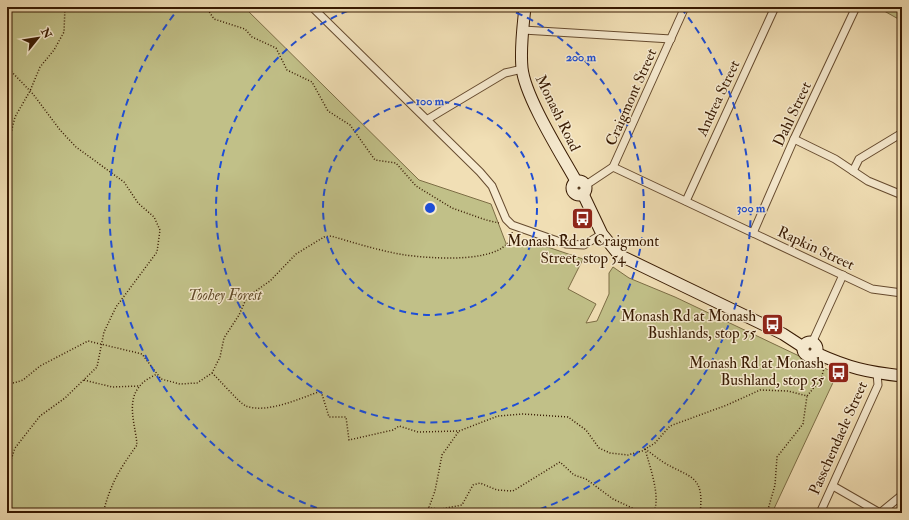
<svg xmlns="http://www.w3.org/2000/svg" width="909" height="520" font-family="'IM FELL Double Pica',serif">
<style>
.green{fill:#c1c088;stroke:#7c6d45}
.lines{fill:none;stroke-linecap:round;stroke-linejoin:round}
.street-casing{stroke:#664b2f;stroke-width:9}
.secondary-casing{stroke:#381a02;stroke-width:13}
.path{stroke:#381a02;stroke-width:1.5;stroke-dasharray:1 2;stroke-linecap:butt}
.street{stroke:#f6eacf;stroke-width:7}
.secondary{stroke:#f6eacf;stroke-width:11}
.ring{fill:none;stroke:#1d4ed8;stroke-width:2;stroke-dasharray:7 5}
.labels{text-anchor:middle;stroke-width:3;stroke-linejoin:round;paint-order:stroke}
.street-label{font-size:15px;fill:#381a02;stroke:#f6eacf}
.poi-label{font-size:15px;fill:#381a02;stroke:#f6eacf;text-anchor:end}
.park-label{font-size:15px;font-style:italic;fill:#614c2a;stroke:#f6eacf}
.centre{fill:#1d4ed8;stroke:#f6eacf;stroke-width:2}
.ring-label{font-size:12px;text-anchor:middle;font-weight:bold;fill:#1d4ed8;stroke:#f6eacf;stroke-width:3;stroke-linejoin:round;paint-order:stroke}
</style>
<rect width="100%" height="100%" fill="#f1dfb5"/>
<filter id="stains"><feTurbulence type="fractalNoise" baseFrequency=".005" numOctaves="4"/><feColorMatrix values="0 0 0 0 .2 0 0 0 0 .09 0 0 0 0 .02 0 0 0 .5 -.17"/></filter>
<radialGradient id="worn" r=".72"><stop offset=".6" stop-color="#630" stop-opacity="0"/><stop offset="1" stop-color="#630" stop-opacity=".3"/></radialGradient>
<g class="green">
<path d="M7 7H244L419 180 491 204 507 246 527 240 583 259 568 289 596 304 586 323 597 321 609 294V273L613 267 629 278 675 297 837 374 772 513H7Z"/>
<path d="M877 7H902V21Z"/>
</g>
<g class="lines">
<defs>
<g id="street">
<path d="M312 7 480 172 492 186 506 219 512 225 566 244 584 245 602 234"/>
<path d="M523 30 671 39"/>
<path d="M428 119 505 73 522 69"/>
<path d="M794 139 835 159 868 181 902 195"/>
<path d="M613 167 872 289 902 293"/>
<path d="M853 171 859 159 902 133"/>
<path d="M586 185 613 167 685 7"/>
<path d="M686 201 775 7"/>
<path d="M753 233 794 139 856 7"/>
<path d="M812 343 843 275"/>
<path d="M833 486 880 513"/>
<path d="M820 513 878 385 877 373"/>
<path d="M880 513 902 495"/>
</g>
<g id="secondary">
<path d="M525 7C523 27 520 48 522 68 525 97 561 154 576 181"/>
<circle cx="579" cy="188" r="7"/>
<path d="M583 194 602 234 619 255 783 334 803 347"/>
<circle cx="810" cy="349" r="7"/>
<path d="M816 353C849 368 867 372 902 376"/>
</g>
</defs>
<use href="#street" class="street-casing"/>
<use href="#secondary" class="secondary-casing"/>
<g class="path">
<path d="M206 7 214 19 245 29 252 37 276 48 287 70 312 82 328 111 350 125 375 160 396 163 416 186 452 208 486 220 499 223"/>
<path d="M7 67 33 94 60 130 76 147 124 182 138 203 154 217 160 230 157 252 116 307 104 332 97 367 65 398 40 416 15 448 7 472"/>
<path d="M7 138 11 133 15 117 30 91 40 67 54 50 64 32 65 7"/>
<path d="M212 373C219 379 239 403 246 406 267 414 301 398 321 391L329 417H346L349 440 393 430 399 426 418 432 459 431 498 416 523 414 568 417 586 430 599 448 610 453 628 455 642 451 655 443 670 426 727 405 760 390 788 391 807 396 821 379 825 365"/>
<path d="M84 380 112 387 139 386"/>
<path d="M7 382 14 383 23 380 40 366 88 341 142 354 161 379 180 384 197 383 212 373 220 357 224 338 239 315 247 297 270 281 296 254 324 237 331 236C355 243 380 251 405 255 428 258 510 266 512 232"/>
<path d="M645 449C651 453 657 458 663 462 689 478 705 474 700 513"/>
<path d="M645 449C649 464 662 499 653 513"/>
<path d="M428 508 441 509 462 505 473 485 480 483 497 490 513 491 560 462 574 475 586 479 613 499 643 513"/>
<path d="M103 513C111 483 119 470 137 445 136 427 126 403 139 387 143 381 151 377 157 374"/>
<path d="M427 513 435 491 442 455 459 431"/>
<path d="M767 513 775 485 777 457 803 424 807 396"/>
</g>
<use href="#street" class="street"/>
<use href="#secondary" class="secondary"/>
</g>
<g class="ring">
<circle cx="430" cy="208" r="107"/>
<path d="M505 8A214 214 0 1 1 355 8"/>
<path d="M328 512A321 321 0 0 1 179 8M681 8A321 321 0 0 1 532 512"/>
</g>
<defs>
<symbol id="bus-square" viewBox="-11 -11 22 22"><rect x="-9" y="-9" width="18" height="18" rx="4" fill="#8f2418" stroke="#f6eacf"/><path d="M-5-6H5V4H4V6H2V4H-2V6H-4V4H-5ZM-3.5-4V0h7V-4ZM-3.5 1.2v1.5H-2V1.2ZM2 1.2v1.5H3.5V1.2Z" fill="#fff"/></symbol>
</defs>
<g fill-rule="evenodd">
<use href="#bus-square" x="570" y="206" width="25" height="25"/>
<use href="#bus-square" x="760" y="312" width="25" height="25"/>
<use href="#bus-square" x="826" y="360" width="25" height="25"/>
</g>
<g class="labels">
<g class="street-label">
<text transform="translate(631 97) rotate(-66)" y="5">Craigmont Street</text>
<text transform="translate(718 98) rotate(-65)" y="5">Andrea Street</text>
<text transform="translate(558 113) rotate(64)" y="5">Monash Road</text>
<text transform="translate(792 114) rotate(-65)" y="5">Dahl Street</text>
<text transform="translate(816 248) rotate(25)" y="5">Rapkin Street</text>
<text transform="translate(838 438) rotate(-66)" y="5">Passchendaele Street</text>
</g>
<g class="poi-label">
<text x="583" y="246" text-anchor="middle">Monash Rd at Craigmont<tspan x="583" dy="17">Street, stop 54</tspan></text>
<text x="756" y="321">Monash Rd at Monash<tspan x="756" dy="17">Bushlands, stop 55</tspan></text>
<text x="824" y="368">Monash Rd at Monash<tspan x="824" dy="17">Bushland, stop 55</tspan></text>
</g>
<g class="park-label">
<text x="225" y="300">Toohey Forest</text>
</g>
</g>
<circle cx="430" cy="208" r="6" class="centre"/>
<g class="ring-label">
<text x="581" y="61">200 m</text>
<text x="430" y="105">100 m</text>
<text x="751" y="212">300 m</text>
</g>
<rect width="909" height="520" fill="none" stroke="#f1dfb5" stroke-width="24"/>
<rect x="8" y="8" width="893" height="504" fill="none" stroke="#381a02" stroke-width="2"/>
<rect x="12" y="12" width="885" height="496" fill="none" stroke="#381a02"/>
<g transform="translate(38 38) rotate(60)" stroke="#f6eacf" stroke-width="3" paint-order="stroke">
<path d="M0-3L7 15L0 10L-7 15Z" fill="#381a02"/>
<text y="-6" font-size="11" font-weight="bold" text-anchor="middle" fill="#381a02">N</text>
</g>
<rect width="100%" height="100%" filter="url(#stains)"/>
<rect width="100%" height="100%" fill="url(#worn)"/>
</svg>
